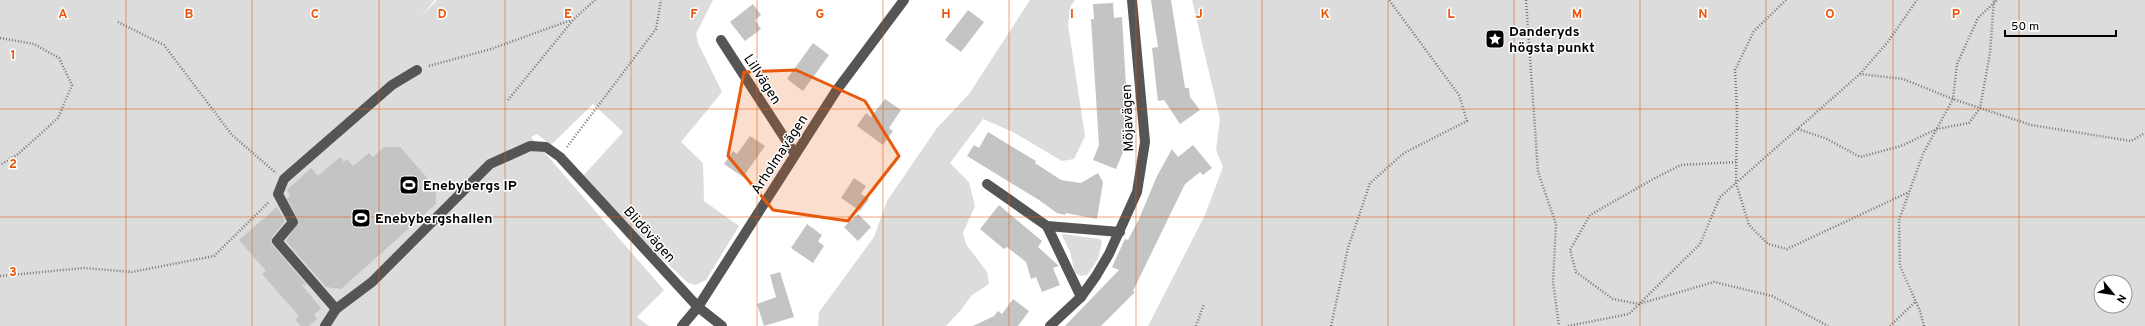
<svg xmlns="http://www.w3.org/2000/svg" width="2145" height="326" font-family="Overpass,sans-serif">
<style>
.green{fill:#dcdcdc;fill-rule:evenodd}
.building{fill:#c4c4c4}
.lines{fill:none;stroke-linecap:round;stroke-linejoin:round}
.path{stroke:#777;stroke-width:2.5;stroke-dasharray:1 2;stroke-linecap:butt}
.minor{stroke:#555;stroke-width:10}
.marked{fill:#e8590c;fill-opacity:0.2;stroke:#e8590c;stroke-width:3;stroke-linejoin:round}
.grid{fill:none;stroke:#e8590c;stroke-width:1;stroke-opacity:0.55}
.labels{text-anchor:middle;stroke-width:3;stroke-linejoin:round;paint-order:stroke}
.poi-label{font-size:14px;font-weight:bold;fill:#000;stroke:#fff;text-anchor:start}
.street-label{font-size:14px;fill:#000;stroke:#fff}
.grid-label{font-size:13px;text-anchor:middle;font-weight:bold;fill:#e8590c;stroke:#fff;stroke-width:3;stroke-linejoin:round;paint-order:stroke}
</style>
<rect width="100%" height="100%" fill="#fff"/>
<g class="green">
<path d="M0 0H435L421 16 437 0H713L696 34 698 43 722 92 681 142 703 163 704 201 739 226 706 280 695 285 687 282 631 229 583 176 623 132 593 104 551 145 537 134 531 137 664 290 637 317 649 326H0Z"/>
<path d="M1030 0H1075L1071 5 1068 25 1085 136 1074 159 1062 161 1013 132 983 119 950 163 969 182 975 206 963 233 966 244 987 272 989 284 972 295 960 311 946 326H818L819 312 874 237 887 201 913 163 937 128 969 94Z"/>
<path d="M1192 0H2145V326H1148L1205 215 1223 167 1216 150 1220 119ZM2101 282H2125V306H2101Z"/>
<path d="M1063 234 1100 239 1102 242 1098 259 1087 275 1081 276 1075 273 1070 252 1062 235Z"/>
</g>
<g class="building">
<path d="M1151 0H1171L1185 88H1189L1190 97 1200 110 1180 124 1164 100 1158 101 1152 48 1158 47Z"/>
<path d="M1113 3 1114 18 1122 17 1129 138 1116 169 1093 160 1099 145 1091 19H1094L1093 4Z"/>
<path d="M753 4 761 15 755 20 761 29 745 41 730 22Z"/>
<path d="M968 10 984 22 961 52 945 40Z"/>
<path d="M813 43 829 55 803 91 787 79Z"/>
<path d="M885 99 901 110 889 128 893 131 883 145 857 126 866 113 871 117Z"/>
<path d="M988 132 1036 161 1035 163 1061 180 1081 183 1098 173 1103 182 1097 219 1066 213 1065 215 1057 213 1039 200 967 156 974 145 979 148Z"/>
<path d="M750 136 765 146 743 177 724 164 733 151 737 154Z"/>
<path d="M1193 145 1212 168 1203 175 1200 172 1185 184 1133 291 1135 292 1101 326H1065L1119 270 1112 267 1125 239 1128 240 1139 219 1157 176 1172 149 1178 157Z"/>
<path d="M384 147H400L436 188V204L341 289 326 287 286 241 299 222 287 198 290 196 287 190 311 168 318 176 340 157 344 162 347 159 353 166 369 153 373 157Z"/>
<path d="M854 178 866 186 861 194 869 199 860 211 841 198Z"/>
<path d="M999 205 1042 241 1038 247 1059 266 1053 268 1060 285 1042 292 1036 277 1031 279 1026 262 1007 247 1004 249 980 229Z"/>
<path d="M277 207 285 221 272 237 271 243 307 285 301 284 321 308 314 315 317 319 309 326H301L295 319 299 316 262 274 266 271 239 240Z"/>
<path d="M858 214 871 227 858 241 844 227Z"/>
<path d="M807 224 822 235 818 241 824 246 813 263 791 248Z"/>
<path d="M780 272 794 317 764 326 757 304 776 297 770 275Z"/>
<path d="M1013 299 1029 311 1018 326H973L994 316 998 311 1002 314Z"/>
</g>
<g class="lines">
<g class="path">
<path d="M1526 0 1538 172 1556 224 1553 282 1559 326"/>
<path d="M1786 0 1754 31 1735 70 1737 111 1736 183 1749 225 1768 244 1787 249 1909 192"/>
<path d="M118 22 164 45 232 135 276 173"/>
<path d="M0 38 34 44 59 58 72 85 58 118 17 155 0 165"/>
<path d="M429 66 491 49 574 19 595 0"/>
<path d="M1860 74 1887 43 1917 0"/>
<path d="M508 100 573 20"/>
<path d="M1798 129 1827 139 1860 157 1901 146 1937 129 1969 123 1980 108 1990 53 1994 0"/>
<path d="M567 147 656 29 661 0"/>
<path d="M1736 162 1681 165 1655 178 1590 215 1570 250 1576 272 1613 299 1639 304 1714 282 1772 296 1828 326"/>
<path d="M0 276 84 268 132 272 214 256 269 202"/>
<path d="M1196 326 1204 304"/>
<path d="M1331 326 1348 248 1370 183 1404 153 1467 121 1459 95 1389 0"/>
<path d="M1568 326 1629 314 1700 244 1720 197 1860 74 1903 79 1953 99 2031 125 2131 141 2145 133"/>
<path d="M1890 326 1916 301"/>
<path d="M1924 326 1920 311 1900 266 1899 220 1923 154 1953 99 1957 64 1978 18 1997 0"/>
</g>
<g class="minor">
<path d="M721 40 795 154"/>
<path d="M987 184 1047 226 1120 232"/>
<path d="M1047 226 1081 297"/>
<path d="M336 309 277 241 293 222 278 194 284 179 392 85 417 70"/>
<path d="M325 326 336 309 372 282 490 164 530 146 546 147 560 157 698 307 722 326"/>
<path d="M682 326 698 307 836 91 904 0"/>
<path d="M1050 326 1081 297 1096 276 1109 254 1137 192 1145 142 1132 0"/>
</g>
</g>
<path class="marked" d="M796 70 865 101 899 156 848 221 773 210 728 156 744 72Z"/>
<path class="grid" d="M126 0V326M252 0V326M379 0V326M505 0V326M631 0V326M757 0V326M883 0V326M1009 0V326M1136 0V326M1262 0V326M1388 0V326M1514 0V326M1640 0V326M1766 0V326M1893 0V326M2019 0V326M0 109H2145M0 217H2145"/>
<defs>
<symbol id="sight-square" viewBox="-11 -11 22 22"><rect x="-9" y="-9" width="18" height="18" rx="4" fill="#000" stroke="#fff"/><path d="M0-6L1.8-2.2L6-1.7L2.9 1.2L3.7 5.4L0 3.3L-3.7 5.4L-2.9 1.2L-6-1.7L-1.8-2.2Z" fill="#fff"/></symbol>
<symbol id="stadium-square" viewBox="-11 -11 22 22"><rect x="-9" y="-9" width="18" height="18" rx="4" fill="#000" stroke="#fff"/><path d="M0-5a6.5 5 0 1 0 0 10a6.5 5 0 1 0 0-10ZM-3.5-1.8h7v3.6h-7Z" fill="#fff"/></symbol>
</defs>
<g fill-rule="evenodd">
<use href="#sight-square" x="1484" y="28" width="22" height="22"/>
<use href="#stadium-square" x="398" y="174" width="22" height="22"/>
<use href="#stadium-square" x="350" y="207" width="22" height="22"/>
</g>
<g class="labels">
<g class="poi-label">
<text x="1509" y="36">Danderyds<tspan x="1509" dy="16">högsta punkt</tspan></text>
<text x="423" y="190">Enebybergs IP</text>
<text x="375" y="223">Enebybergshallen</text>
</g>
<g class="street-label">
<text transform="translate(763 79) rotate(57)" y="5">Lillvägen</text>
<text transform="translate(1127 118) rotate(-92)" y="5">Möjavägen</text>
<text transform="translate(779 154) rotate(-57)" y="5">Arholmavägen</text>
<text transform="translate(650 234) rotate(48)" y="5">Blidövägen</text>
</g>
</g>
<g class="grid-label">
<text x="63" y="18">A</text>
<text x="189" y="18">B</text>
<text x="315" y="18">C</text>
<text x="442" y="18">D</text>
<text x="568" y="18">E</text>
<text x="694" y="18">F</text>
<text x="820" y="18">G</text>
<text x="946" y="18">H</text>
<text x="1072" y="18">I</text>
<text x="1199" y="18">J</text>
<text x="1325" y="18">K</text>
<text x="1451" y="18">L</text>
<text x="1577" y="18">M</text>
<text x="1703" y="18">N</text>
<text x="1830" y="18">O</text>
<text x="1956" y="18">P</text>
<text x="13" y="59">1</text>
<text x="13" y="168">2</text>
<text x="13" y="276">3</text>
</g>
<g transform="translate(2113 294) rotate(120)"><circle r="19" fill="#ffffff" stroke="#999999"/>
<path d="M0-3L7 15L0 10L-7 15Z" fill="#000000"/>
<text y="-6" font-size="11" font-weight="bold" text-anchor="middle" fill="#000000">N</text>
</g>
<path d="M2005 30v6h111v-6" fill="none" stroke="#000000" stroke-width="2"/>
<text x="2011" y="30" font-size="12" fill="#000000" stroke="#ffffff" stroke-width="3" paint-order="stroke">50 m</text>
</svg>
